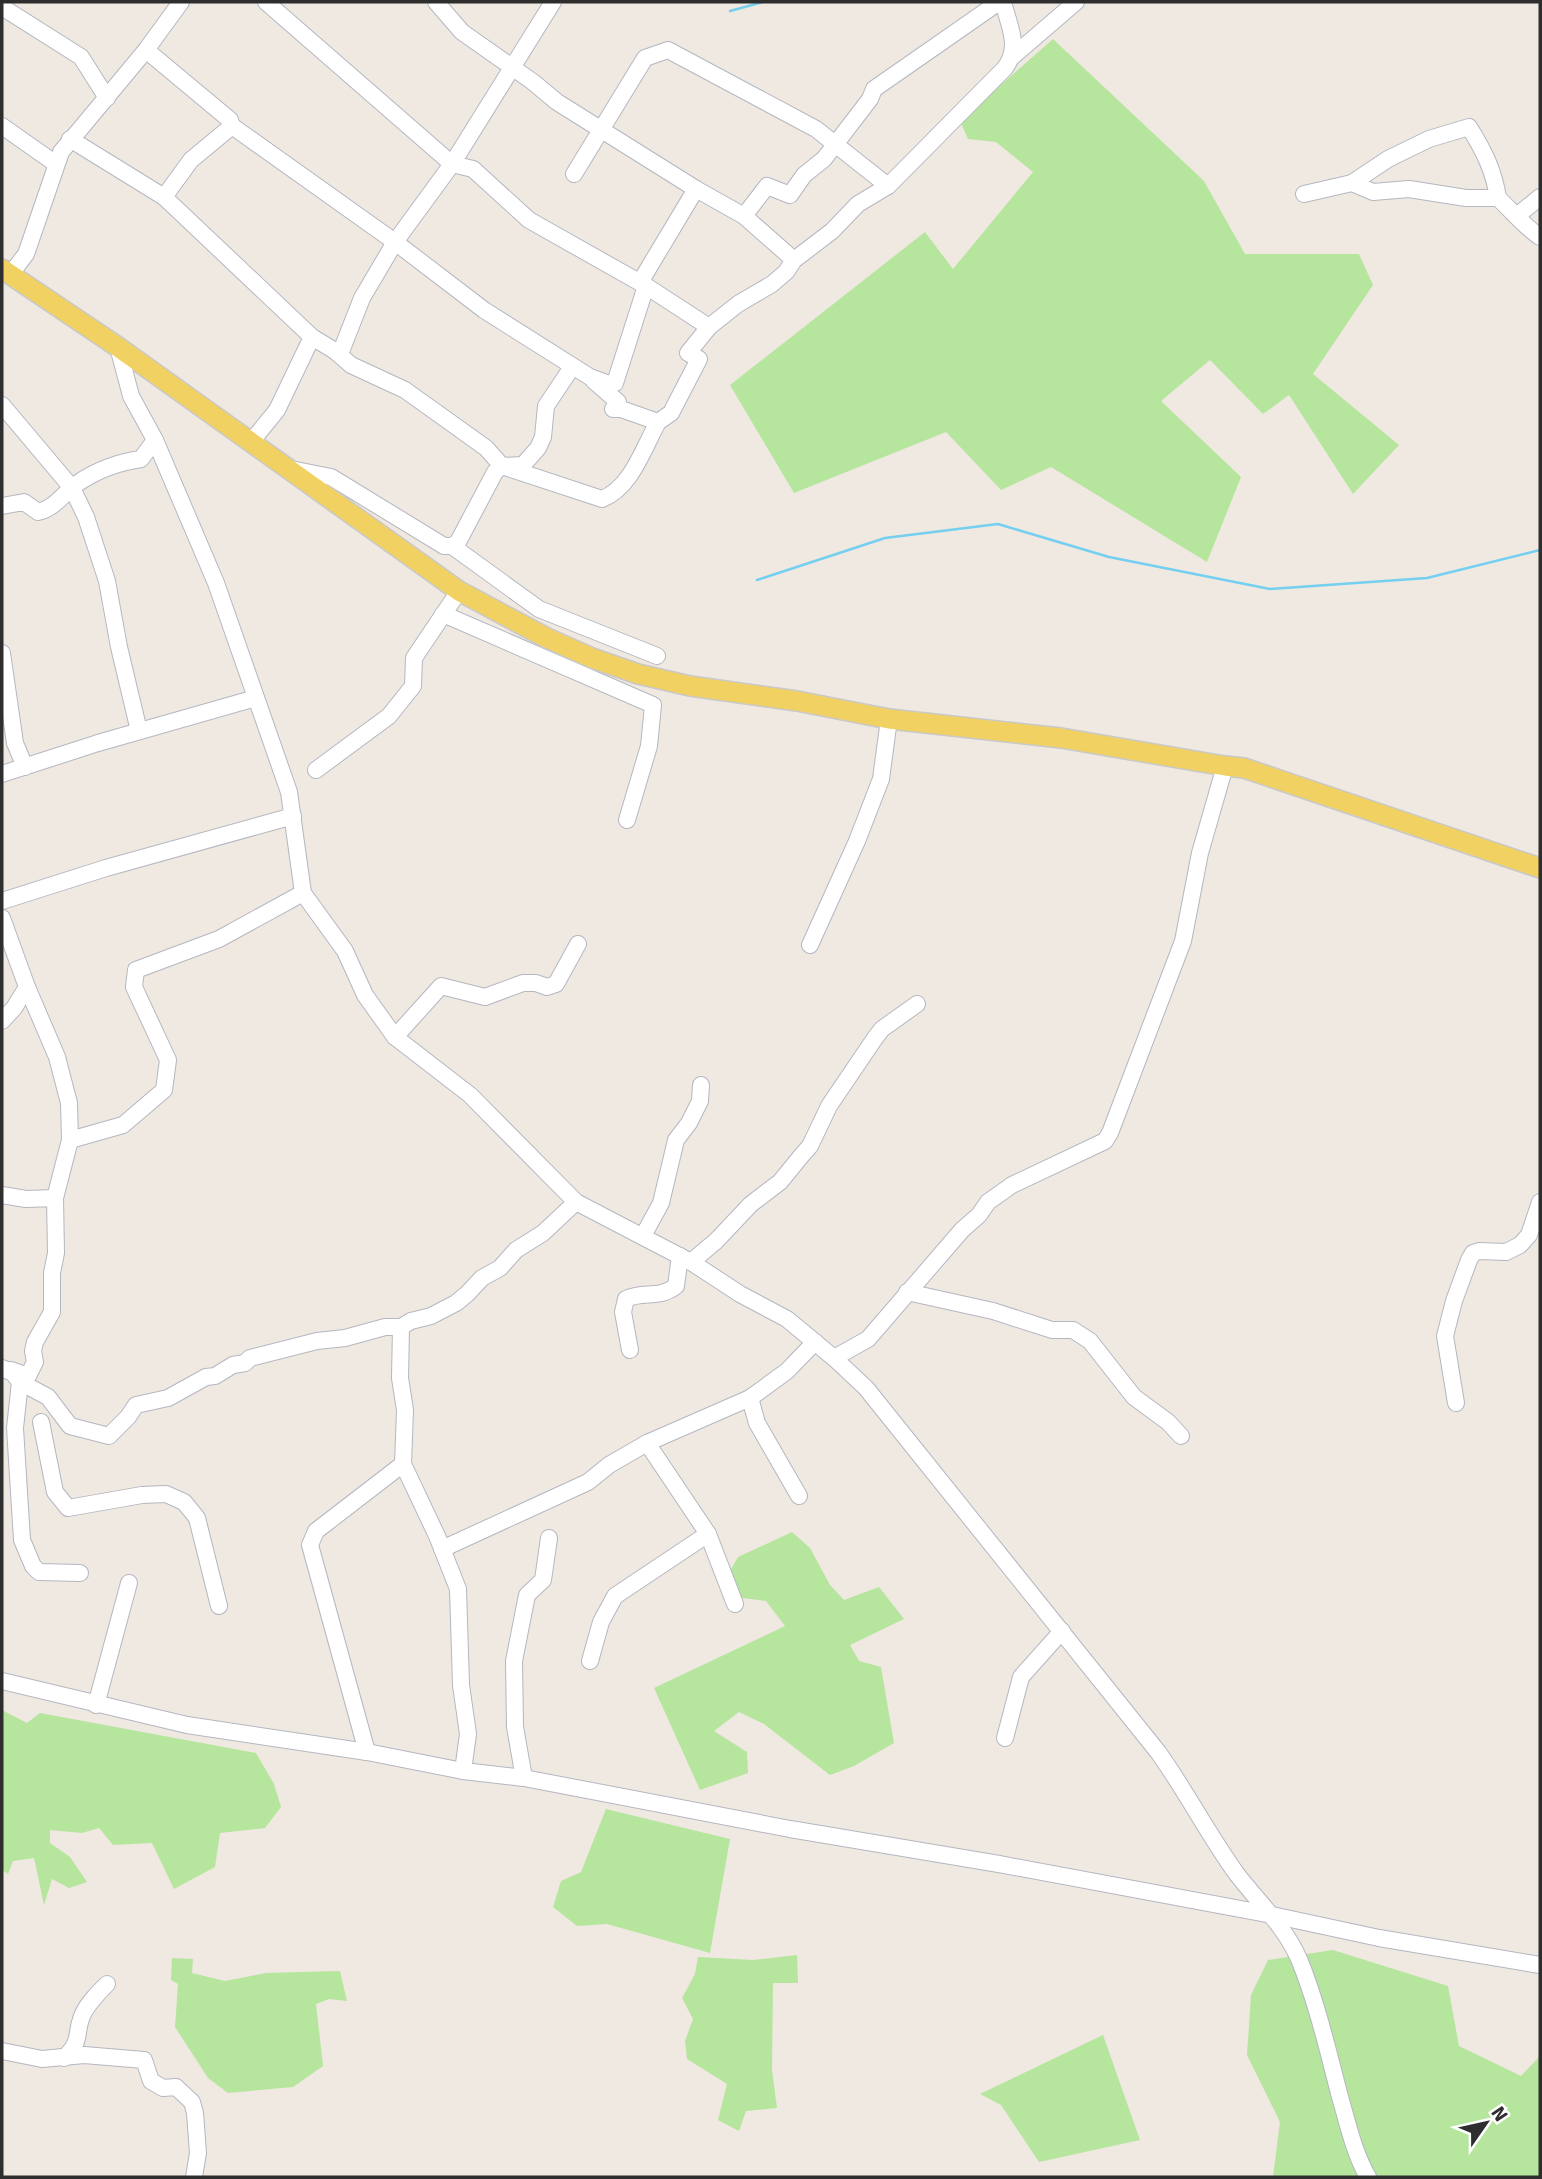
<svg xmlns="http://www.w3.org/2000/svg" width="1542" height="2179" font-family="Signika,sans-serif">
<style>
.green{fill:#b6e59e}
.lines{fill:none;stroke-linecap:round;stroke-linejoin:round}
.stream{stroke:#75cff0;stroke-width:2.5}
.minor-casing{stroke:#b4b7c1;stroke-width:18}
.major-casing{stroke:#c9c9c9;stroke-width:22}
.minor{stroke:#fff;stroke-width:16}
.major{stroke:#f2d163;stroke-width:19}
</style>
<rect width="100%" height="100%" fill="#efe9e1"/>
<g class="green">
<path d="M1053 39 1204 181 1245 254H1359L1373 285 1313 374 1399 445 1353 494 1289 395 1263 414 1210 360 1161 401 1241 477 1207 562 1051 467 1001 490 946 432 794 493 730 385 925 232 953 269 1033 172 996 142 968 139 960 121Z"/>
<path d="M792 1532 810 1548 830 1585 844 1600 879 1587 904 1619 850 1645 859 1661 881 1667 894 1743 854 1766 830 1775 764 1724 739 1712 714 1731 747 1752 748 1773 700 1790 654 1688 785 1626 766 1601 736 1597 725 1580 738 1557Z"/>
<path d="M2 1710 27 1723 40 1713 256 1753 274 1784 281 1807 265 1828 220 1833 215 1867 174 1889 152 1843 113 1845 99 1828 82 1833 50 1830V1843L70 1857 87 1882 69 1888 52 1879 44 1905 34 1858 13 1861 8 1874 2 1870Z"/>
<path d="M606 1809 730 1839 710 1953 607 1924 577 1926 553 1907 561 1881 581 1872Z"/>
<path d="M1333 1950 1448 1986 1459 2046 1521 2076 1540 2056V2177H1273L1280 2122 1247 2055 1251 1995 1268 1960Z"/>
<path d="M797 1955 798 1983H773L772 2070 777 2108 746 2111 739 2131 718 2120 727 2084 687 2059 685 2041 693 2019 682 1998 695 1974 698 1957 753 1960Z"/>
<path d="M172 1958 193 1959 192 1973 225 1981 266 1973 340 1971 347 2001 329 1999 316 2004 323 2066 293 2087 228 2093 208 2078 175 2027 178 1984 171 1980Z"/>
<path d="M1103 2035 1140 2140 1039 2162 1001 2105 980 2094Z"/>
</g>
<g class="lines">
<g class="stream">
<path d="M730 11 763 2"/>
<path d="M757 580 885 538 998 524 1109 557 1270 589 1427 578 1540 550"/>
</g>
<defs>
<g id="minor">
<path d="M436 2 462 32 533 82 557 102 696 189"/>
<path d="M553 2 452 164 473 169 529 220 646 286 709 327"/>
<path d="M2 7 81 57 107 98"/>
<path d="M146 50 230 120 232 126 191 160 164 197"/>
<path d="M1012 57 1076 2"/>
<path d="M2 126 56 164"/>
<path d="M232 126 395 242 484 310 590 377 609 384 615 383 646 286 642 279 696 189 744 216 767 186 790 195 804 175 824 159 870 99 874 89 999 2"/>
<path d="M70 139 164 197 312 337 335 351 342 349 362 298 395 242 452 164 266 2"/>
<path d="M574 174 645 58 668 50 816 129 888 186"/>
<path d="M1352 183 1373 192 1409 189 1466 198H1498C1511 210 1526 228 1540 237"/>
<path d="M1304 194 1352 183 1388 159 1429 139 1469 127C1484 151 1494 171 1498 198"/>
<path d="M1518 215 1540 197"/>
<path d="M744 216 794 260"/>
<path d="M10 275 26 254 61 152 146 50 181 2"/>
<path d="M118 347 131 396 155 440 216 583 289 792 303 893 345 951 365 995 395 1037 470 1095 576 1202 691 1262 740 1294 787 1319 834 1358 866 1388 1158 1752C1186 1791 1208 1834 1236 1873 1258 1902 1284 1925 1299 1959 1317 2003 1328 2051 1340 2097 1348 2124 1354 2153 1368 2177"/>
<path d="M335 351 351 365 405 390 486 448 502 466 602 499C631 488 643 449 658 422"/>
<path d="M594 381 618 402 613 409H621L658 422 671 413 699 359 688 353 709 327 738 304 772 284 786 272 794 260 832 231 858 204 888 186 1005 68C1021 46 1009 26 1003 2"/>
<path d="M2 405 72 488 86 517 107 581 119 647 139 731"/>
<path d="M251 442 277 410 312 337"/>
<path d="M291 469 331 477 444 546H452L458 542 495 472 502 466 523 465 538 448 543 437 546 406 572 367"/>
<path d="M2 506 24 502 38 512C56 508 64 492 78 483 97 470 120 462 141 459L155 440"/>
<path d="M452 546 539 609 657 656"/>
<path d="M443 614 653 705 649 746 627 820"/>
<path d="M2 653 15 743 25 767"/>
<path d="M316 770 389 716 413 686 414 658 459 591"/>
<path d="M2 774 98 743 256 698"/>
<path d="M2 901 106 868 293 816"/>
<path d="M2 918 27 987 57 1057 69 1103 70 1140 55 1198"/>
<path d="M810 945 857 841 881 779 889 719"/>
<path d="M2 1021 14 1008 27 987"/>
<path d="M395 1037 441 986 485 997 523 983H536L547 987 556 984 578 944"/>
<path d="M70 1140 123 1125 164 1090 168 1060 134 987 136 970 219 939 303 893"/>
<path d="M2 1195 26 1199 55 1198 56 1253 52 1273V1312L35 1342 33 1351 35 1362 28 1376 11 1370"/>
<path d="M643 1236 661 1203 676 1140 689 1123 700 1101 701 1085"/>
<path d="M691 1262 716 1241 751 1204 780 1182 802 1155 810 1146 829 1106 875 1038 882 1029 917 1004"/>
<path d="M907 1292 993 1311 1052 1330H1073L1090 1341 1134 1397 1168 1422 1181 1436"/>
<path d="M401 1327 400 1378 405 1410 403 1464 437 1536 458 1589 461 1685 468 1734 463 1771"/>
<path d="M630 1350 623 1312 626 1299C644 1290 658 1300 676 1286L680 1256"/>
<path d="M834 1358 868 1339 962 1230 979 1215 988 1202 1012 1185 1105 1141 1110 1133 1183 941 1200 853 1225 766"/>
<path d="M2 1368 13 1373 20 1382 48 1397 70 1426 109 1436 128 1417 136 1405 168 1398 206 1377 215 1376 233 1365 245 1363 250 1358 317 1341 345 1338 385 1327H401L411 1321 431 1316 456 1303 467 1294 482 1278 500 1268 516 1250 543 1233 576 1202"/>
<path d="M20 1382 15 1428 22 1540 33 1566 39 1572 80 1573"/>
<path d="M750 1398 757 1423 799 1496"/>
<path d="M1456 1403 1445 1336 1454 1301 1469 1260 1473 1253 1479 1251 1506 1252 1520 1245 1529 1235 1540 1202"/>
<path d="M41 1422 55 1492 68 1508 142 1495 166 1494 184 1502 197 1518 219 1606"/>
<path d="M647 1443 708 1534 735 1604"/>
<path d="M442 1549 588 1482 609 1465 647 1443 750 1398 787 1371 815 1342"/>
<path d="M590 1661 601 1622 615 1596 708 1534"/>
<path d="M2 1681 187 1725 367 1752 463 1771 524 1778 790 1829 999 1864 1272 1915 1379 1938 1540 1965"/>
<path d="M96 1705 129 1583"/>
<path d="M1005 1738 1021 1677 1062 1631"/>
<path d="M367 1752 310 1545 316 1531 403 1464"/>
<path d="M524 1778 515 1727 514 1661 527 1595 543 1580 549 1538"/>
<path d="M2 2051 42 2059 84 2055 144 2060 151 2081 163 2088 176 2087 192 2102 195 2113 198 2153 194 2177"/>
<path d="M64 2058C83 2039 74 2037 82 2016 87 2004 98 1993 107 1984"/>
</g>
<path id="major" d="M2 269 118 347 459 591 547 638 592 658 638 674 690 686 797 701 889 719 1061 738 1225 766 1244 768 1540 868"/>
</defs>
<use href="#minor" class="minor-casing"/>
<use href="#major" class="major-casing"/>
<use href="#minor" class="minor"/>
<use href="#major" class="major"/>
</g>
<rect width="1542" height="2179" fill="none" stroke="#2e2e2e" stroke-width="7"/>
<g transform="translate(1486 2123) rotate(56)" stroke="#ffffff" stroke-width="5" paint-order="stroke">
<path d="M0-5L12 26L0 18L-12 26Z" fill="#2e2e2e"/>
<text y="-10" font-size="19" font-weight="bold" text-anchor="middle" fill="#2e2e2e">N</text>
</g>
</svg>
